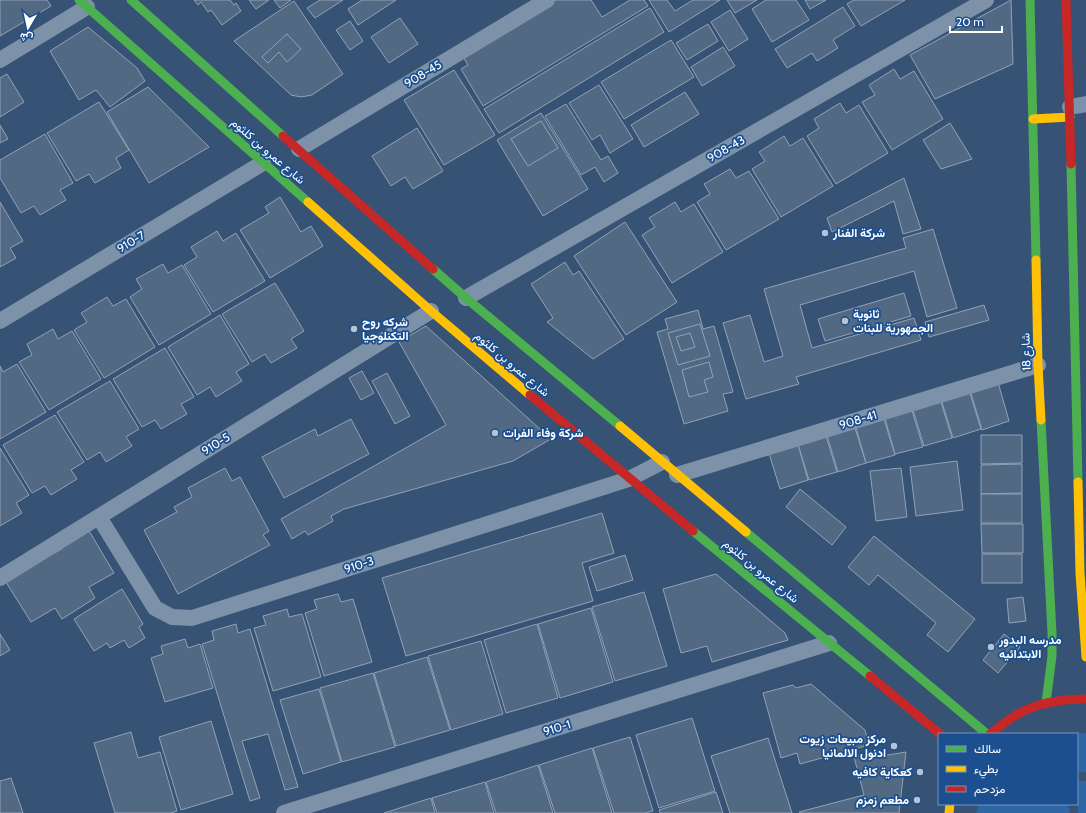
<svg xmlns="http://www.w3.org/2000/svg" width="1086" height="813" font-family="Cabin,Vazirmatn,sans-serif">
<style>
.green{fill:#2f66a5}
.building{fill:#526984;stroke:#92a2b6}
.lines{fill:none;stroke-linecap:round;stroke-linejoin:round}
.street{stroke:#7d92a8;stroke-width:16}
.fast{stroke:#4caf50;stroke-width:9}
.slow{stroke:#ffc107;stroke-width:9}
.jam{stroke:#c62828;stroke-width:9}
.poi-dot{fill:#b9c2ce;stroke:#1b4f8f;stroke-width:1.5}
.labels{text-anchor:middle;stroke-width:3.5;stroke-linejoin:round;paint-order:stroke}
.street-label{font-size:12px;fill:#fff;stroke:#1b4f8f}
.poi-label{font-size:12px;font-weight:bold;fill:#fff;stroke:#1b4f8f;text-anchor:start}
</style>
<rect width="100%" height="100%" fill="#365274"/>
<g class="green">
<path d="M1086 733V772L1077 773V734H1068Z"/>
<path d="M1077 781H1086V813H1078Z"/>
<path d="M979 804H1068L1070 813H976Z"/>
</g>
<g class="building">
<path d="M0 0H47L51 6 0 36Z"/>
<path d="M194 0H230L234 5 236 3 241 11 222 25 211 10 208 12 201 2 198 5Z"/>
<path d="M249 0H269L256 9Z"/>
<path d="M274 0H291L280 8Z"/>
<path d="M320 0H343L315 18 307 8Z"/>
<path d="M362 0H396L358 25 348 9Z"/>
<path d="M556 0H591L602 17 630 0H644L648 6 483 106 461 69 468 65 463 57Z"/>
<path d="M649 0H667L675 11 693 0H720L669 32Z"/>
<path d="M727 0H757L735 13Z"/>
<path d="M766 0H796L809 20 772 42 752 9Z"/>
<path d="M805 0H826L810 9Z"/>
<path d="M854 0H905L861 26 847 4Z"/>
<path d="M1011 0 1013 64 935 99 910 55Z"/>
<path d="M294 1 343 74 312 95 301 97 291 95 234 41Z"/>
<path d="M843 7 855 26 833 40 838 48 817 61 812 53 787 68 775 49Z"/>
<path d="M650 8 664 32 499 133 484 109Z"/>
<path d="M730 10 748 39 729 51 711 22Z"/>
<path d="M400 18 418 44 389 63 371 37Z"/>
<path d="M350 21 363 41 350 50 336 30Z"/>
<path d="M708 24 718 41 687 60 676 43Z"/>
<path d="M88 27 137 68 145 81 110 107 96 90 79 100 50 51Z"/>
<path d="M287 34 301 49 287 62 279 52 268 63 262 57Z"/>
<path d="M671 40 694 77 624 119 601 82Z"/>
<path d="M723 47 735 66 702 86 691 67Z"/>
<path d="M894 69 900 79 914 71 943 119 892 150 862 102 875 95 869 85Z"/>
<path d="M454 70 495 135 444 165 404 100Z"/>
<path d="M7 74 24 102 0 117V78Z"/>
<path d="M599 85 633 139 610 153 600 135 592 140 569 103Z"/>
<path d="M148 87 209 147 149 183 107 112Z"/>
<path d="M685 92 699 114 644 147 631 125Z"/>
<path d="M99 102 129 150 116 158 121 168 95 183 89 174 76 181 47 133Z"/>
<path d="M840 103 846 113 859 105 888 153 836 184 807 136 819 128 814 119Z"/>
<path d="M566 104 601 160 608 156 618 173 604 182 595 167 581 175 545 116Z"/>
<path d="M541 113 588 189 543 216 497 140Z"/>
<path d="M541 121 558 148 528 166 511 139Z"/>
<path d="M950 123 972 159 941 169 923 140Z"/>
<path d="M0 125 8 139 0 143Z"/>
<path d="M417 128 443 171 413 189 405 177 391 186 372 156Z"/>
<path d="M45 134 73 183 60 190 66 200 40 215 34 206 21 213 0 178V160Z"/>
<path d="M784 136 790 146 803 138 833 186 781 217 752 169 765 161 759 152Z"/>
<path d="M730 169 736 178 749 171 779 219 726 250 697 202 710 194 704 184Z"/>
<path d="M904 178 921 229 903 234 894 201 832 232 827 218Z"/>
<path d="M280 197 301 232 311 226 323 246 270 278 240 230 269 213 265 207Z"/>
<path d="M0 202 23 241 10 248 16 258 0 267Z"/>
<path d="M675 202 681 212 694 204 723 252 672 283 642 235 655 227 649 218Z"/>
<path d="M625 222 677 302 626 335 574 256Z"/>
<path d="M933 229 957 308 927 317 914 271 800 305 812 348 914 318 921 340 796 377 799 384 746 399 723 323 750 315 764 362 783 356 764 289 906 248 903 238Z"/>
<path d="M217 231 223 241 236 233 265 281 213 312 184 265 197 257 191 247Z"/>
<path d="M565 262 573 275 579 271 624 339 593 359 547 322 553 318 531 284Z"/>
<path d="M163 264 168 273 182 265 211 314 159 345 130 297 142 289 136 279Z"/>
<path d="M275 283 304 331 291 339 297 348 271 363 265 354 252 362 222 314Z"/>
<path d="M904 293 911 316 825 341 818 319Z"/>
<path d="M107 297 113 306 126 299 155 347 104 378 74 330 87 322 81 313Z"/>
<path d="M984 305 989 320 929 337 925 322Z"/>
<path d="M698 310 703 329 714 326 733 392 723 394 728 411 684 424 657 332 668 329 665 319Z"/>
<path d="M220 315 249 364 236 372 242 381 216 397 210 387 197 395 168 347Z"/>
<path d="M700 324 710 356 678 365 668 333Z"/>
<path d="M426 326 551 439 513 461 344 509 331 516 333 521 308 535 305 531 292 539 281 519 446 425 399 342Z"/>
<path d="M53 329 58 339 72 331 101 379 49 410 19 362 32 355 27 344Z"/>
<path d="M690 333 695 347 681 351 676 337Z"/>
<path d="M165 348 194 397 181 404 187 414 161 429 155 420 142 427 113 379Z"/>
<path d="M709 362 713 377 704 380 708 392 689 397 682 370Z"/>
<path d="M17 364 46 412 0 439V366L3 372Z"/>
<path d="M362 371 374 393 361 400 349 378Z"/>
<path d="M387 373 410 416 395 424 372 381Z"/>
<path d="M110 381 139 429 126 437 132 446 106 462 100 452 87 460 57 412Z"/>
<path d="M998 382 1009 421 982 430 970 390Z"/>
<path d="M969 390 981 429 953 438 941 399Z"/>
<path d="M940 399 952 438 924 446 912 407Z"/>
<path d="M911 407 923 447 895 454 884 415Z"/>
<path d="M55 415 84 462 71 470 77 479 51 495 45 486 32 493 3 445Z"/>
<path d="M883 416 895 455 866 463 855 424Z"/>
<path d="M351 419 369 454 284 498 262 457 315 429 318 436Z"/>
<path d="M854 425 866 463 838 472 826 432Z"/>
<path d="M825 433 837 472 809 480 797 441Z"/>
<path d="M981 435H1022V463L981 464Z"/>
<path d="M797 441 808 480 780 489 768 450Z"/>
<path d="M0 448 29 495 16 503 22 513 0 526Z"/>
<path d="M957 461 963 510 916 516 910 467Z"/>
<path d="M1022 464V493L981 494V465Z"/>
<path d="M225 468 232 481 240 477 269 531 263 535 270 545 178 594 144 530 177 512 174 507 192 497 188 488Z"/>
<path d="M901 468 907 517 876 521 870 471Z"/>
<path d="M800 489 846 527 832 545 786 507Z"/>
<rect x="981" y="494" width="41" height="29"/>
<path d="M602 513 614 553 582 563 593 601 406 656 382 578Z"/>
<path d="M981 524H1023V553H982Z"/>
<path d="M88 529 114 573 89 587 95 598 62 619 55 608 31 622 4 579 62 549 60 546Z"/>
<path d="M874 536 975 619 948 652 927 635 936 623 878 575 869 585 848 567Z"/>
<rect x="982" y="554" width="40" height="29"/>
<path d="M625 555 633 580 597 591 589 567Z"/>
<path d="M716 574 785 633 788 640 712 662 707 646 681 653 663 589Z"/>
<path d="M122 589 143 624 139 627 145 638 129 648 124 640 110 648 107 643 94 651 74 619Z"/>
<path d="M644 592 667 666 615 681 592 607Z"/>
<path d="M338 594 341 602 353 599 372 662 324 676 305 613 317 609 314 600Z"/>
<path d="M1023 597 1026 621 1009 623 1007 599Z"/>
<path d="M591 608 613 682 560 698 538 624Z"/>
<path d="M287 609 289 617 302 614 321 677 273 691 254 628 266 625 263 616Z"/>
<path d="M236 624 238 633 250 629 298 787 285 790 268 734 242 741 260 798 250 801 202 644 214 640 212 631Z"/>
<path d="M537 624 558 698 506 713 484 640Z"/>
<path d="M0 634 10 650 0 656Z"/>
<path d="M1004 634 1020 647 998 673 983 660Z"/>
<path d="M185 639 188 648 200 644 213 688 165 702 151 658 163 654 161 646Z"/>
<path d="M481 641 503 714 451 730 428 656Z"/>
<path d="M427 657 450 730 396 746 374 673Z"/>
<path d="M373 673 395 747 342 762 320 688Z"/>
<path d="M811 684 865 730 869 745 800 764 797 753 781 758 763 693 793 685 796 688Z"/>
<path d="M319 689 341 762 303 774 280 700Z"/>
<path d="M692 718 715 791 659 808 636 735Z"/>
<path d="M211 721 233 794 181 810 159 737Z"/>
<path d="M131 732 138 758 160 752 177 811 171 813H115L94 743Z"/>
<path d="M630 737 653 811 645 813H614L593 748Z"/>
<path d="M768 738 792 813H730L711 756Z"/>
<path d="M592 748 612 813H555L539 765Z"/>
<path d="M875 752 876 757 906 752 899 813H800L799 812 864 795 854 757Z"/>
<path d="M538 765 553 813H496L486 782Z"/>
<path d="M11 778 23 813H0V781Z"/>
<path d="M485 782 494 813H437L432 798Z"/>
<path d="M716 792 723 813H660L659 810Z"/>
<path d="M431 798 435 813H384Z"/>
</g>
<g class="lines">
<g class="street">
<path d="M0 60 87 7"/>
<path d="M1070 107 1086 104"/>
<path d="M299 149 547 0"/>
<path d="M466 298 986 0"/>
<path d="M0 321 263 163"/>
<path d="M677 475 1038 365"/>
<path d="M99 517 155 608 172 617 192 618 629 479 662 462"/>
<path d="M0 578 431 311"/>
<path d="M284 813 829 643"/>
</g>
<g class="fast">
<path d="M79 0 308 202"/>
<path d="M131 0 283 136"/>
<path d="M1030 0 1036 260"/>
<path d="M1071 164 1078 482"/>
<path d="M433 269 466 298 620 426"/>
<path d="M1041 420 1052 633V656L1046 703"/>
<path d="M693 531 870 676"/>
<path d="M746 532 987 734"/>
</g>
<g class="slow">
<path d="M1033 119 1070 117"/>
<path d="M308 202 431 311 530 395"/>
<path d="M1036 260 1038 365 1041 420"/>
<path d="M620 426 746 532"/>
<path d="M1078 482 1080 573 1086 657"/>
<path d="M949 813 950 804"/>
</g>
<g class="jam">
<path d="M1066 0 1071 164"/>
<path d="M283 136 433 269"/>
<path d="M530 395 693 531"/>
<path d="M870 676 940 734"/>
<path d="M990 734C998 728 1005 722 1013 717 1034 703 1061 699 1086 699"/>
</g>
</g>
<g class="poi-dot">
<circle cx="825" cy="233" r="4"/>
<circle cx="845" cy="321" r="4"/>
<circle cx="354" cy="329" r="4"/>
<circle cx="495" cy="433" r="4"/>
<circle cx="991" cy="647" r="4"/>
<circle cx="894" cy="746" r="4"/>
<circle cx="920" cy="772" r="4"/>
<circle cx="917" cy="800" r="4"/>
</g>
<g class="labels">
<g class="street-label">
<text transform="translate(423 74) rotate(-31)" y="4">908-45</text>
<text transform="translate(726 149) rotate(-30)" y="4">908-43</text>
<text transform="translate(268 151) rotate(41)" y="4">شارع عمرو بن كلثوم</text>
<text transform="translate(131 242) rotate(-31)" y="4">910-7</text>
<text transform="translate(1026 352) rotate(-92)" y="4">شارع 18</text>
<text transform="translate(512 364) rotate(40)" y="4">شارع عمرو بن كلثوم</text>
<text transform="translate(858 420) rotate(-17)" y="4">908-41</text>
<text transform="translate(216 444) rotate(-32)" y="4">910-5</text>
<text transform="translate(359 565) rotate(-18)" y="4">910-3</text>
<text transform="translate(761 571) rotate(39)" y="4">شارع عمرو بن كلثوم</text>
<text transform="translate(557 728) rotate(-17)" y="4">910-1</text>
</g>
<g class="poi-label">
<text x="833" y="237">شركة الفنار</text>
<text x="853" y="318">ثانوية<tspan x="853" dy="14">الجمهورية للبنات</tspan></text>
<text x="362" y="326">شركه روح<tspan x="362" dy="14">التكنلوجيا</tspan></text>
<text x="503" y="437">شركة وفاء الفرات</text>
<text x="999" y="644">مدرسه البدور<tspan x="999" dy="14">الابتدائيه</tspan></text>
<text x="886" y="743" text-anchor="end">مركز مبيعات زيوت<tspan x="886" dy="14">ادنول الالمانيا</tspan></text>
<text x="912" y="776" text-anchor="end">كعكاية كافيه</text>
<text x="909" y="804" text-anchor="end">مطعم زمزم</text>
</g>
</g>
<rect x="938" y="733" width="140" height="72" fill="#1b4f8f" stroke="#7695bc"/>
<rect x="946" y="746" width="20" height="6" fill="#4caf50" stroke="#7695bc"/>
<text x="974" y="753" font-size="12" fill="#ffffff">سالك</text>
<rect x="946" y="766" width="20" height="6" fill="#ffc107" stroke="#7695bc"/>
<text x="974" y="773" font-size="12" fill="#ffffff">بطيء</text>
<rect x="946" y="786" width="20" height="6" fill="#c62828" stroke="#7695bc"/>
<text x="974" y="793" font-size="12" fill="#ffffff">مزدحم</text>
<g transform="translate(28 28) rotate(189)" stroke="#1b4f8f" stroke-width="3" paint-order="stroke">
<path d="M0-3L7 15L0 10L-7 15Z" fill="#ffffff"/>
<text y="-6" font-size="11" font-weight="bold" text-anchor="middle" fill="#ffffff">ش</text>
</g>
<path d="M950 26v6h52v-6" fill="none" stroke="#ffffff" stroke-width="2"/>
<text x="956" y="26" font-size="12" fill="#ffffff" stroke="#1b4f8f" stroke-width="3" paint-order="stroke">20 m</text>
</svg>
